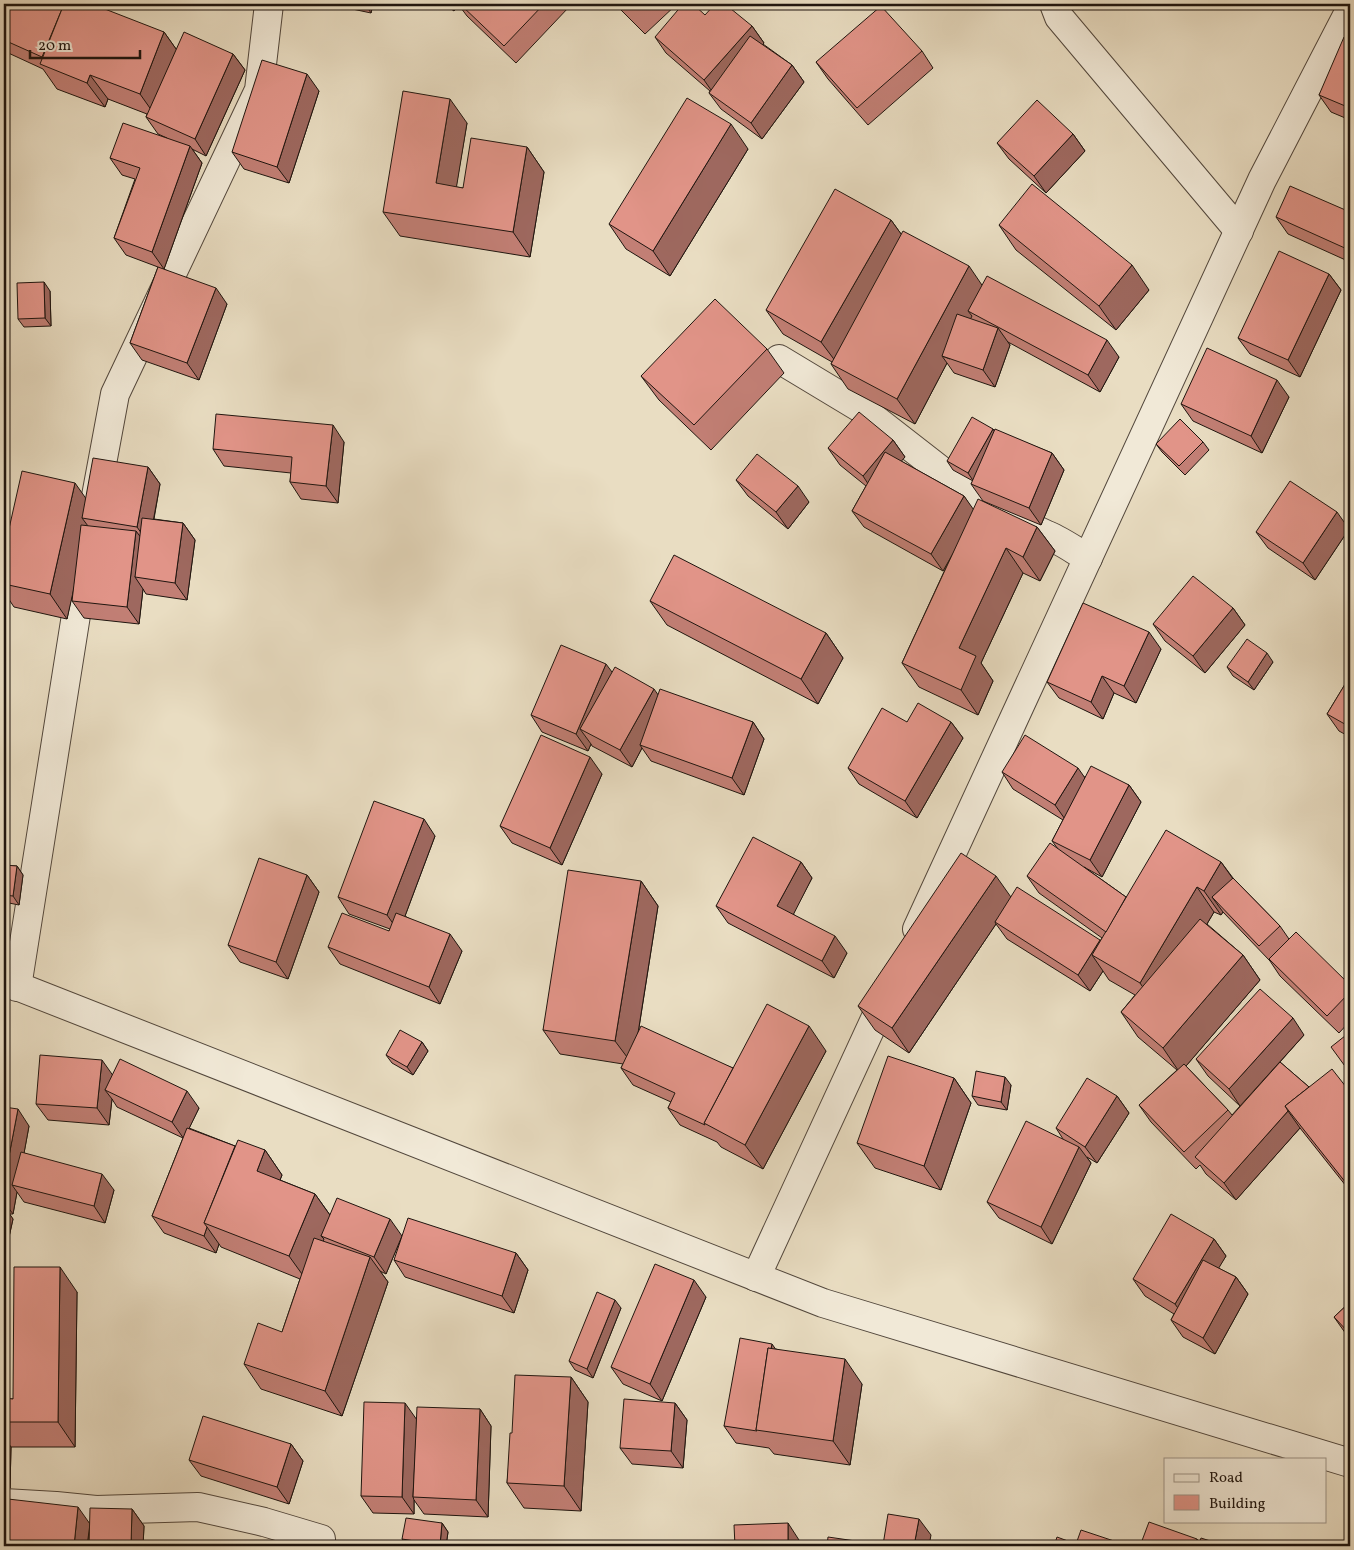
<svg xmlns="http://www.w3.org/2000/svg" width="1354" height="1550" font-family="Vollkorn,serif">
<style>
.lines{fill:none;stroke-linecap:round;stroke-linejoin:round}
.minor-casing{stroke:#52473c;stroke-width:30}
.minor{stroke:#f1e9d7;stroke-width:28}
.wall{fill:#c27f75;stroke:#1f150f}
.shaded-wall{fill:#9e685f;stroke:#1f150f}
.building{fill:#e19488;stroke:#1f150f}
</style>
<rect width="100%" height="100%" fill="#e9ddc2"/>
<filter id="stains"><feTurbulence type="fractalNoise" baseFrequency=".004" numOctaves="4"/><feColorMatrix values="0 0 0 0 .2 0 0 0 0 .09 0 0 0 0 .02 0 0 0 .5 -.17"/></filter>
<radialGradient id="worn" r=".72"><stop offset=".6" stop-color="#630" stop-opacity="0"/><stop offset="1" stop-color="#630" stop-opacity=".3"/></radialGradient>
<g class="lines">
<defs>
<g id="minor">
<path d="M1054 4 1059 17 1239 231"/>
<path d="M779 359 862 409 988 507 1047 535C1057 538 1077 552 1088 558"/>
<path d="M96 496 115 394 259 90 269 4"/>
<path d="M917 929 1262 180 1350 10"/>
<path d="M4 981 823 1303 1350 1463"/>
<path d="M17 987 83 571"/>
<path d="M756 1277 887 993"/>
<path d="M4 1503 56 1506 96 1510 198 1507 264 1522 321 1539"/>
</g>
</defs>
<use href="#minor" class="minor-casing"/>
<use href="#minor" class="minor"/>
</g>
<g class="wall">
<path d="M4 4 164 32 176 49 233 54 245 70 206 156 192 149 202 163 164 269 227 304 199 380 142 360 130 343 158 267 126 255 114 238 135 179 122 175 110 158 167 138 158 134 146 117 147 114 108 99 105 107 57 89 43 69 4 51Z"/>
<path d="M329 4H373L371 13Z"/>
<path d="M444 4H567L569 7 516 63 467 16 458 4 454 11Z"/>
<path d="M615 4H677L645 34Z"/>
<path d="M705 15 752 26 764 43 763 44 792 65 804 82 762 139 721 109 709 93 710 91 666 53 655 37Z"/>
<path d="M1350 40V120L1331 112 1319 95Z"/>
<path d="M922 51 933 68 868 125 828 79 816 62Z"/>
<path d="M319 91 289 183 244 169 232 152Z"/>
<path d="M467 123 456 187 463 188 527 147 544 172 530 257 400 236 383 212Z"/>
<path d="M1073 134 1085 151 1046 193 1009 159 997 143Z"/>
<path d="M748 149 670 276 626 249 609 224Z"/>
<path d="M1350 212V262L1288 234 1276 217Z"/>
<path d="M891 220 901 234 982 285 1119 357 1100 392 1008 342 1010 345 995 387 954 373 947 363 915 424 848 389 831 364 832 362 783 334 766 310Z"/>
<path d="M999 225 1149 290 1116 330 1016 250Z"/>
<path d="M1329 274 1341 290 1300 377 1250 354 1238 338Z"/>
<path d="M50 291 51 326 24 327 18 319Z"/>
<path d="M767 349 784 373 711 450 659 400 641 376Z"/>
<path d="M1289 397 1262 453 1193 421 1181 404Z"/>
<path d="M993 429 994 430 1052 453 1064 470 1041 525 983 501 971 484 973 481 953 470 947 461Z"/>
<path d="M893 440 905 457 901 461 964 496 973 510 1037 527 1055 551 1040 581 1023 573 981 663 993 681 978 715 919 687 902 663 954 550 943 571 864 527 852 511 866 486 840 465 828 448Z"/>
<path d="M344 442 338 503 301 499 290 482 291 473 224 466 213 449Z"/>
<path d="M1203 442 1209 450 1185 475 1162 452 1156 444Z"/>
<path d="M148 467 160 484 154 519 183 523 195 540 187 600 146 594 143 589 139 624 84 618 72 601 73 590 67 619 14 607 4 592V551L86 499Z"/>
<path d="M736 480 809 502 788 529 748 496Z"/>
<path d="M1349 529 1315 580 1268 548 1256 532Z"/>
<path d="M650 601 826 633 843 658 818 704 667 625Z"/>
<path d="M1233 608 1245 625 1205 673 1165 641 1153 624Z"/>
<path d="M1161 649 1136 703 1114 693 1103 719 1059 698 1047 682Z"/>
<path d="M1273 662 1254 690 1233 676 1227 667Z"/>
<path d="M612 672 658 695 753 722 764 739 744 795 651 761 642 748 632 767 592 746 591 744 588 751 542 732 531 715Z"/>
<path d="M1350 676V737L1339 731 1327 714Z"/>
<path d="M907 722H951L963 738 917 818 859 784 848 768Z"/>
<path d="M1002 772 1085 777 1129 785 1141 802 1102 877 1084 867 1126 897 1221 862 1233 878 1280 926 1289 939 1350 985V1021L1339 1033 1280 976 1270 961 1223 912 1221 915 1214 912 1207 924 1243 955 1260 980 1186 1066 1228 1110 1232 1115 1240 1106 1208 1076 1196 1059 1304 1035 1280 1062 1309 1087 1350 1092V1191L1300 1128 1236 1200 1206 1174 1200 1165 1196 1169 1151 1122 1139 1105 1177 1070 1138 1037 1121 1012 1135 995 1109 980 1103 971 1090 991 1007 939 996 924 909 1053 875 1030 858 1006 1011 897 1100 941 1102 938 1039 893 1027 876 1058 849 1052 841 1063 820 1013 789Z"/>
<path d="M602 774 562 865 512 843 500 826Z"/>
<path d="M435 836 405 916 462 951 440 1004 340 964 328 947 389 931 390 929 349 914 338 897Z"/>
<path d="M801 862 812 878 793 914 847 953 834 978 728 923 716 906Z"/>
<path d="M4 865 17 866 23 875 19 905 4 902Z"/>
<path d="M307 875 319 892 288 979 240 962 228 945Z"/>
<path d="M641 881 658 906 638 1034 733 1068 826 1051 763 1169 721 1147 717 1142 680 1125 668 1108 671 1102 633 1085 621 1068 623 1064 560 1054 543 1030Z"/>
<path d="M422 1042 428 1051 413 1075 392 1063 386 1055Z"/>
<path d="M112 1075 199 1108 189 1128 235 1146 265 1150 282 1175 280 1180 315 1194 330 1215 402 1236 386 1274 380 1271 388 1282 342 1416 261 1389 244 1364 282 1332 300 1279 221 1247 219 1244 216 1253 164 1233 152 1216 183 1138 117 1107 112 1099 109 1125 48 1120 36 1104Z"/>
<path d="M954 1078 971 1103 941 1190 875 1168 857 1143Z"/>
<path d="M1011 1085 1007 1110 978 1105 972 1096Z"/>
<path d="M1117 1096 1129 1113 1097 1163 1087 1157 1091 1163 1052 1244 999 1218 987 1202 1063 1139 1056 1128Z"/>
<path d="M4 1107 29 1126 24 1153 114 1190 105 1223 24 1202 17 1192 13 1214H9L13 1219 5 1255H4Z"/>
<path d="M1214 1239 1226 1256 1218 1268 1236 1277 1248 1294 1215 1354 1183 1337 1171 1320 1174 1314 1145 1296 1133 1279Z"/>
<path d="M516 1253 528 1270 514 1313 405 1277 394 1260Z"/>
<path d="M77 1292 75 1447H11L10 1488H4V1399H13Z"/>
<path d="M706 1297 662 1401 623 1384 611 1367Z"/>
<path d="M1350 1302V1338L1346 1334 1334 1317Z"/>
<path d="M621 1308 593 1378 575 1370 569 1361Z"/>
<path d="M776 1349 862 1384 850 1465 774 1454 769 1448 736 1443 724 1426Z"/>
<path d="M571 1377 588 1402 581 1511 524 1508 507 1483 512 1433Z"/>
<path d="M675 1403 687 1420 683 1468 632 1464 620 1448Z"/>
<path d="M480 1409 491 1426 488 1517 424 1514 414 1500V1514L373 1513 361 1496 416 1419Z"/>
<path d="M291 1444 303 1461 289 1504 201 1476 189 1460Z"/>
<path d="M4 1503 7 1508 89 1523 132 1509 144 1526 143 1546H89V1532L87 1546H4Z"/>
<path d="M442 1523 448 1532 446 1546H407L402 1539Z"/>
</g>
<g class="shaded-wall">
<path d="M365 4H373L371 13Z"/>
<path d="M449 4H458L454 11Z"/>
<path d="M752 26 764 43 716 97 704 80Z"/>
<path d="M164 32 181 56 157 118 140 94Z"/>
<path d="M233 54 245 70 206 156 195 139Z"/>
<path d="M792 65 804 82 762 139 751 123Z"/>
<path d="M307 74 319 91 289 183 277 167Z"/>
<path d="M90 75 108 99 105 107 87 83Z"/>
<path d="M450 99 467 123 453 208 436 183Z"/>
<path d="M731 124 748 149 670 276 653 251Z"/>
<path d="M1073 134 1085 151 1046 193 1034 176Z"/>
<path d="M190 146 202 163 164 269 152 252Z"/>
<path d="M527 147 544 172 530 257 513 232Z"/>
<path d="M891 220 909 245 839 366 821 342Z"/>
<path d="M1350 242V253L1347 249Z"/>
<path d="M1132 265 1149 290 1116 330 1099 306Z"/>
<path d="M969 266 986 291 968 311 972 316 950 359 942 356 947 363 915 424 897 399Z"/>
<path d="M1329 274 1341 290 1300 377 1288 360Z"/>
<path d="M44 282 50 291 51 326 45 318Z"/>
<path d="M216 288 227 304 199 380 187 363Z"/>
<path d="M998 328 1010 345 995 387 983 370Z"/>
<path d="M1107 340 1119 357 1100 392 1088 375Z"/>
<path d="M1277 380 1289 397 1262 453 1251 436Z"/>
<path d="M333 425 344 442 338 503 326 486Z"/>
<path d="M993 429 999 438 974 482 968 473Z"/>
<path d="M893 440 905 457 874 493 863 476Z"/>
<path d="M1052 453 1064 470 1041 525 1029 508Z"/>
<path d="M148 467 160 484 149 544 137 527Z"/>
<path d="M75 483 92 507 82 518 88 526 67 619 50 594Z"/>
<path d="M798 486 809 502 788 529 776 512Z"/>
<path d="M964 496 976 513 943 571 931 554Z"/>
<path d="M1337 512 1349 529 1315 580 1303 563Z"/>
<path d="M183 523 195 540 187 600 175 583Z"/>
<path d="M1037 527 1055 551 1040 581 1023 557Z"/>
<path d="M136 531 148 547 135 577 143 589 139 624 127 607Z"/>
<path d="M1006 548 1023 573 981 663 993 681 978 715 961 690 959 648Z"/>
<path d="M1233 608 1245 625 1205 673 1193 656Z"/>
<path d="M1149 632 1161 649 1136 703 1124 686Z"/>
<path d="M826 633 843 658 818 704 801 679Z"/>
<path d="M1267 653 1273 662 1254 690 1248 682Z"/>
<path d="M606 664 618 680 580 729 591 744 588 751 576 734Z"/>
<path d="M1102 676 1114 693 1103 719 1091 702Z"/>
<path d="M654 689 666 706 640 745 642 748 632 767 620 750Z"/>
<path d="M753 722 764 739 744 795 732 778Z"/>
<path d="M951 722 963 738 917 818 905 801Z"/>
<path d="M590 757 602 774 562 865 550 848Z"/>
<path d="M1078 768 1090 785 1067 822 1055 805Z"/>
<path d="M1129 785 1141 802 1102 877 1090 860Z"/>
<path d="M424 819 435 836 399 932 387 915Z"/>
<path d="M801 862 812 878 789 923 777 906Z"/>
<path d="M1221 862 1238 886 1212 897 1223 912 1221 915 1204 891Z"/>
<path d="M17 866 23 875 19 905 13 896Z"/>
<path d="M307 875 319 892 288 979 276 962Z"/>
<path d="M996 876 1013 900 995 922 996 924 909 1053 892 1028Z"/>
<path d="M641 881 658 906 633 1065 615 1041Z"/>
<path d="M1197 887 1214 912 1157 1008 1140 983Z"/>
<path d="M450 934 462 951 440 1004 429 987Z"/>
<path d="M835 936 847 953 834 978 822 961Z"/>
<path d="M1100 940 1112 957 1092 955 1103 971 1090 991 1078 975Z"/>
<path d="M1243 955 1260 980 1180 1073 1163 1048Z"/>
<path d="M4 1010 6 1014 4 1026Z"/>
<path d="M1293 1018 1304 1035 1240 1106 1229 1089Z"/>
<path d="M809 1026 826 1051 763 1169 745 1145Z"/>
<path d="M422 1042 428 1051 413 1075 407 1067Z"/>
<path d="M102 1060 114 1077 105 1090 112 1099 109 1125 97 1108Z"/>
<path d="M1005 1077 1011 1085 1007 1110 1001 1102Z"/>
<path d="M954 1078 971 1103 941 1190 924 1166Z"/>
<path d="M187 1091 199 1108 184 1139 172 1122Z"/>
<path d="M1117 1096 1129 1113 1097 1163 1085 1147Z"/>
<path d="M18 1109 29 1126 18 1186 12 1185 17 1192 13 1214 4 1202V1182Z"/>
<path d="M1288 1111 1300 1128 1236 1200 1224 1183Z"/>
<path d="M1079 1147 1091 1163 1052 1244 1041 1227Z"/>
<path d="M265 1150 282 1175 274 1195 257 1171Z"/>
<path d="M102 1174 114 1190 105 1223 94 1206Z"/>
<path d="M315 1194 332 1218 321 1236 324 1239 307 1281 289 1256Z"/>
<path d="M7 1210 13 1219 5 1255 4 1254V1224Z"/>
<path d="M390 1219 402 1236 386 1274 374 1257Z"/>
<path d="M207 1227 219 1244 216 1253 204 1236Z"/>
<path d="M1214 1239 1226 1256 1187 1321 1175 1304Z"/>
<path d="M516 1253 528 1270 514 1313 502 1296Z"/>
<path d="M370 1257 388 1282 342 1416 325 1391Z"/>
<path d="M60 1267 77 1292 75 1447 58 1422Z"/>
<path d="M1236 1277 1248 1294 1215 1354 1203 1338Z"/>
<path d="M694 1280 706 1297 662 1401 650 1384Z"/>
<path d="M615 1300 621 1308 593 1378 587 1369Z"/>
<path d="M772 1344 784 1361 757 1430Z"/>
<path d="M845 1359 862 1384 850 1465 833 1441Z"/>
<path d="M571 1377 588 1402 581 1511 564 1486Z"/>
<path d="M405 1403 417 1420 413 1497 414 1500V1514L402 1497Z"/>
<path d="M675 1403 687 1420 683 1468 671 1451Z"/>
<path d="M480 1409 491 1426 488 1517 476 1500Z"/>
<path d="M4 1437 11 1447 10 1488 4 1479Z"/>
<path d="M291 1444 303 1461 289 1504 277 1487Z"/>
<path d="M4 1503 11 1514 4 1540Z"/>
<path d="M78 1507 90 1524 87 1546H74Z"/>
<path d="M132 1509 144 1526 143 1546H131Z"/>
<path d="M919 1519 931 1535 929 1546H914Z"/>
<path d="M442 1523 448 1532 446 1546H441L440 1545Z"/>
<path d="M788 1523 799 1540 800 1546H788Z"/>
<path d="M1197 1539 1202 1546H1194Z"/>
<path d="M4 1541 7 1546H4Z"/>
</g>
<g class="building">
<path d="M4 4H64L42 57 4 40Z"/>
<path d="M64 4H92L164 32 140 94 90 75 87 83 40 64Z"/>
<path d="M460 4H544L504 46Z"/>
<path d="M622 4H634L628 10Z"/>
<path d="M683 4H693L705 15 715 4H725L752 26 704 80 655 37Z"/>
<path d="M881 6 922 51 857 108 816 62Z"/>
<path d="M184 32 233 54 195 139 146 117Z"/>
<path d="M750 36 792 65 751 123 709 93Z"/>
<path d="M1344 37 1350 40V108L1319 95Z"/>
<path d="M262 60 307 74 277 167 232 152Z"/>
<path d="M403 91 450 99 436 183 463 188 471 138 527 147 513 232 383 212Z"/>
<path d="M687 98 731 124 653 251 609 224Z"/>
<path d="M1037 100 1073 134 1034 176 997 143Z"/>
<path d="M123 123 190 146 152 252 114 238 140 168 110 158Z"/>
<path d="M1032 184 1132 265 1099 306 999 225Z"/>
<path d="M1290 186 1350 212V242L1347 249 1276 217Z"/>
<path d="M835 189 891 220 821 342 766 310Z"/>
<path d="M903 231 969 266 897 399 831 364Z"/>
<path d="M1279 251 1329 274 1288 360 1238 338Z"/>
<path d="M158 267 216 288 187 363 130 343Z"/>
<path d="M987 276 1107 340 1088 375 968 311Z"/>
<path d="M44 282 45 318 18 319 17 283Z"/>
<path d="M715 299 767 349 694 425 641 376Z"/>
<path d="M957 314 998 328 983 370 942 356Z"/>
<path d="M1207 348 1277 380 1251 436 1181 404Z"/>
<path d="M859 412 893 440 863 476 828 448Z"/>
<path d="M216 414 333 425 326 486 290 482 292 457 213 449Z"/>
<path d="M972 417 993 429 968 473 947 461Z"/>
<path d="M1180 419 1203 442 1179 466 1156 444Z"/>
<path d="M995 429 1052 453 1029 508 971 484Z"/>
<path d="M885 452 964 496 931 554 852 511Z"/>
<path d="M757 454 798 486 776 512 736 480Z"/>
<path d="M93 458 148 467 137 527 82 518Z"/>
<path d="M22 471 75 483 50 594 4 584V551Z"/>
<path d="M1290 481 1337 512 1303 563 1256 532Z"/>
<path d="M978 499 1037 527 1023 557 1006 548 959 648 976 656 961 690 902 663Z"/>
<path d="M142 518 183 523 175 583 135 577Z"/>
<path d="M81 525 136 531 127 607 72 601Z"/>
<path d="M674 555 826 633 801 679 650 601Z"/>
<path d="M1193 576 1233 608 1193 656 1153 624Z"/>
<path d="M1083 603 1149 632 1124 686 1102 676 1091 702 1047 682Z"/>
<path d="M1247 639 1267 653 1248 682 1227 667Z"/>
<path d="M561 645 606 664 576 734 531 715Z"/>
<path d="M615 667 654 689 620 750 580 729Z"/>
<path d="M1350 676V727L1327 714Z"/>
<path d="M660 689 753 722 732 778 640 745Z"/>
<path d="M918 703 951 722 905 801 848 768 882 708 907 722Z"/>
<path d="M541 735 590 757 550 848 500 826Z"/>
<path d="M1025 735 1078 768 1055 805 1002 772Z"/>
<path d="M1091 766 1129 785 1090 860 1052 841Z"/>
<path d="M374 801 424 819 387 915 338 897Z"/>
<path d="M1166 830 1221 862 1204 891 1197 887 1140 983 1092 955Z"/>
<path d="M753 837 801 862 777 906 835 936 822 961 716 906Z"/>
<path d="M1050 843 1126 897 1106 932 1027 876Z"/>
<path d="M961 853 996 876 892 1028 858 1006Z"/>
<path d="M259 858 307 875 276 962 228 945Z"/>
<path d="M4 865 17 866 13 896 4 895Z"/>
<path d="M568 870 641 881 615 1041 543 1030Z"/>
<path d="M1233 878 1280 926 1259 946 1212 897Z"/>
<path d="M1017 887 1100 940 1078 975 995 922Z"/>
<path d="M342 913 389 931 396 913 450 934 429 987 328 947Z"/>
<path d="M1200 919 1243 955 1163 1048 1121 1012Z"/>
<path d="M1296 932 1350 985V992L1327 1016 1269 959Z"/>
<path d="M1260 989 1293 1018 1229 1089 1196 1059Z"/>
<path d="M767 1004 809 1026 745 1145 704 1123Z"/>
<path d="M641 1026 733 1068 704 1123 705 1125 668 1108 675 1093 621 1068Z"/>
<path d="M400 1030 422 1042 407 1067 386 1055Z"/>
<path d="M1350 1032V1073L1331 1047Z"/>
<path d="M40 1055 102 1060 97 1108 36 1104Z"/>
<path d="M888 1056 954 1078 924 1166 857 1143Z"/>
<path d="M120 1059 187 1091 172 1122 105 1090Z"/>
<path d="M1280 1062 1309 1087 1285 1106 1288 1111 1224 1183 1195 1157Z"/>
<path d="M1184 1064 1228 1110 1184 1152 1139 1105Z"/>
<path d="M1332 1069 1350 1092V1188L1285 1106Z"/>
<path d="M976 1071 1005 1077 1001 1102 972 1096Z"/>
<path d="M1087 1078 1117 1096 1085 1147 1056 1128Z"/>
<path d="M4 1107 18 1109 4 1182Z"/>
<path d="M1026 1121 1079 1147 1041 1227 987 1202Z"/>
<path d="M187 1128 235 1146 204 1223 207 1227 204 1236 152 1216Z"/>
<path d="M238 1140 265 1150 257 1171 315 1194 289 1256 204 1223Z"/>
<path d="M21 1152 102 1174 94 1206 12 1185Z"/>
<path d="M337 1198 390 1219 374 1257 321 1236Z"/>
<path d="M4 1210H7L4 1224Z"/>
<path d="M1171 1214 1214 1239 1175 1304 1133 1279Z"/>
<path d="M408 1218 516 1253 502 1296 394 1260Z"/>
<path d="M314 1238 370 1257 325 1391 244 1364 258 1323 282 1332Z"/>
<path d="M1203 1260 1236 1277 1203 1338 1171 1320Z"/>
<path d="M655 1264 694 1280 650 1384 611 1367Z"/>
<path d="M14 1267H60L58 1422H4V1398L13 1399Z"/>
<path d="M597 1292 615 1300 587 1369 569 1361Z"/>
<path d="M1350 1302V1334L1334 1317Z"/>
<path d="M740 1338 772 1344 771 1349 768 1348 756 1430 757 1431 724 1426Z"/>
<path d="M768 1348 845 1359 833 1441 756 1430Z"/>
<path d="M515 1375 571 1377 564 1486 507 1483 510 1433H512Z"/>
<path d="M624 1399 675 1403 671 1451 620 1448Z"/>
<path d="M364 1402 405 1403 402 1497 361 1496Z"/>
<path d="M417 1407 480 1409 476 1500 413 1497Z"/>
<path d="M203 1416 291 1444 277 1487 189 1460Z"/>
<path d="M8 1499 78 1507 74 1546H60L4 1540Z"/>
<path d="M90 1508 132 1509 131 1546H89Z"/>
<path d="M888 1514 919 1519 914 1546H827L828 1537 883 1545Z"/>
<path d="M406 1518 442 1523 440 1545 402 1539Z"/>
<path d="M1149 1522 1197 1539 1194 1546H1140Z"/>
<path d="M788 1523V1546H735L734 1525Z"/>
<path d="M1081 1530 1129 1546H1054L1057 1537 1076 1544Z"/>
<path d="M1201 1538 1226 1546H1198Z"/>
<rect x="700" y="1543" width="35" height="3"/>
</g>
<rect width="1354" height="1550" fill="none" stroke="#e9ddc2" stroke-width="20"/>
<rect x="5" y="5" width="1344" height="1540" fill="none" stroke="#1f150f" stroke-width="2.5"/>
<rect x="10" y="10" width="1334" height="1530" fill="none" stroke="#1f150f"/>
<rect x="1164" y="1458" width="162" height="65" fill="#f1e9d7" stroke="#9d9487"/>
<rect x="1174" y="1474" width="25" height="8" fill="#f1e9d7" stroke="#9d9487"/>
<text x="1209" y="1482" font-size="15" fill="#1f150f">Road</text>
<rect x="1174" y="1495" width="25" height="15" fill="#e19488" stroke="#9d9487"/>
<text x="1209" y="1508" font-size="15" fill="#1f150f">Building</text>
<path d="M30 50v8h110v-8" fill="none" stroke="#1f150f" stroke-width="2.5"/>
<text x="38" y="50" font-size="15" fill="#1f150f" stroke="#f1e9d7" stroke-width="4" paint-order="stroke">20 m</text>
<rect width="100%" height="100%" filter="url(#stains)"/>
<rect width="100%" height="100%" fill="url(#worn)"/>
</svg>
